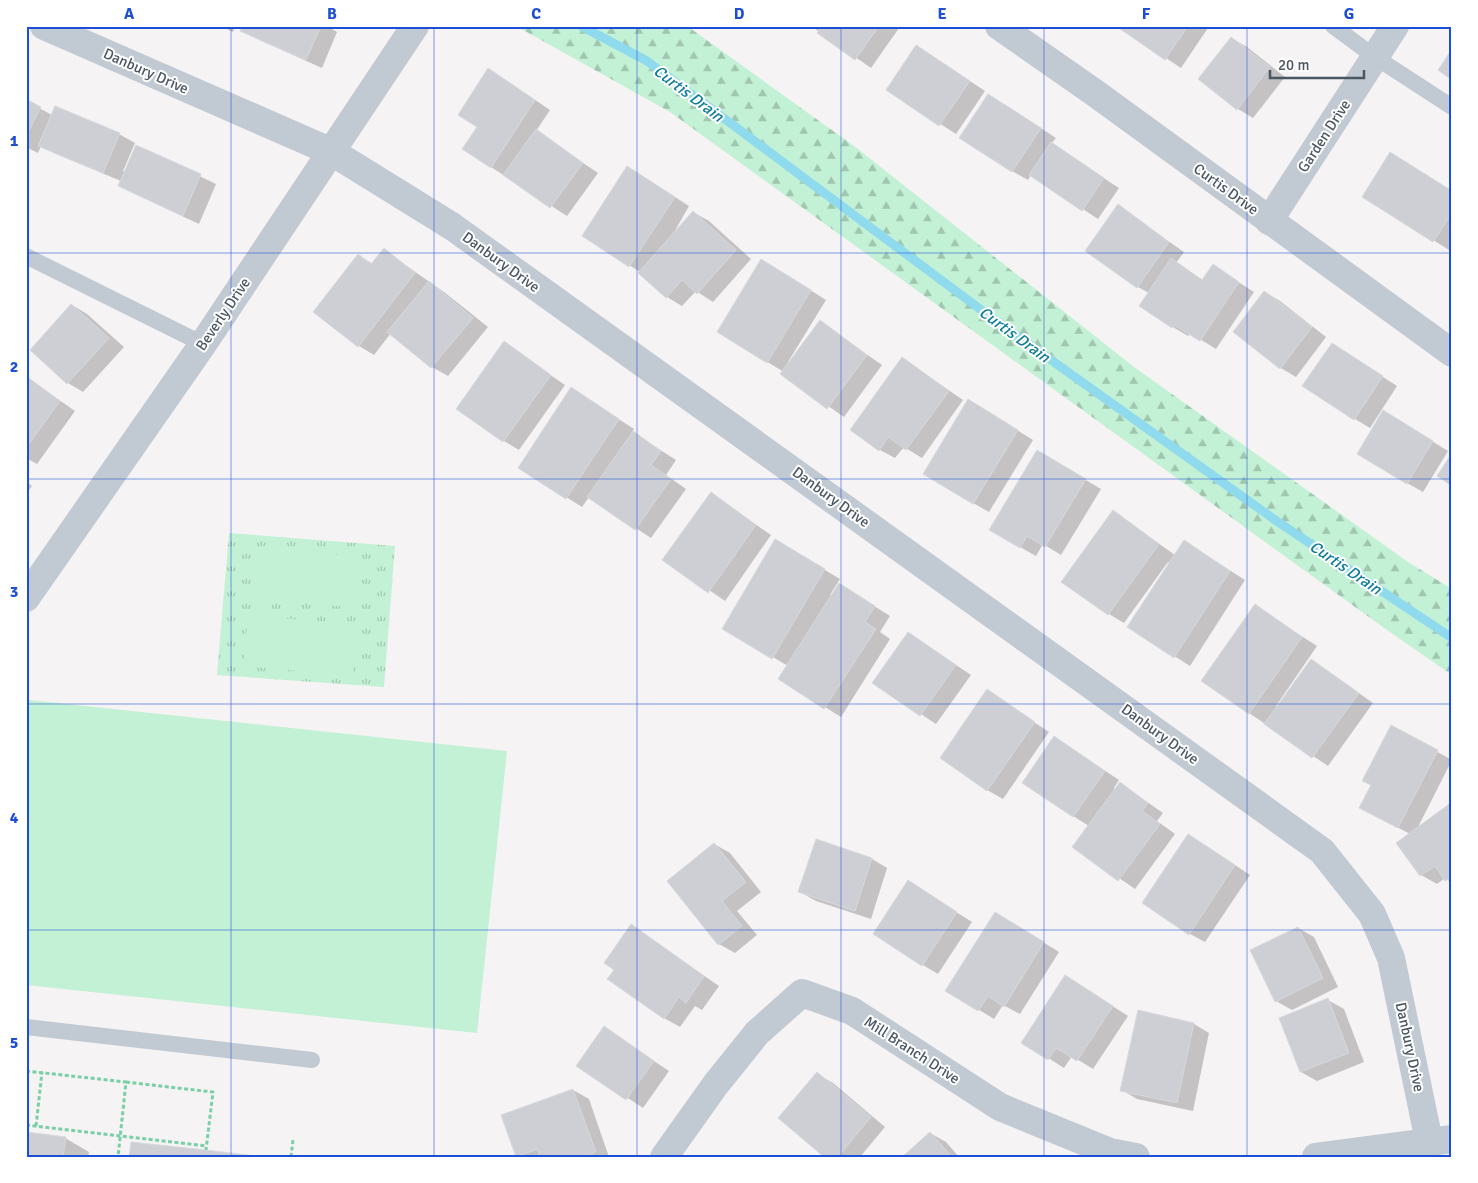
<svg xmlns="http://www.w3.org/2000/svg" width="1478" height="1183" font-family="Signika,sans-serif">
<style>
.forest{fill:url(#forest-firs)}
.park{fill:url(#park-tufts)}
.pitch{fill:#c3f1d5}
.shadow{fill:#0003}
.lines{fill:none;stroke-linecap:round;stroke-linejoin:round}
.stream{stroke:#90daee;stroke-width:9}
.building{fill:#cdcfd5;stroke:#d7d9de}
.path{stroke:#7ad0a6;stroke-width:3;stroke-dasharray:4 2.5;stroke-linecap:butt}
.service{stroke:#c1cad2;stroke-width:16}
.minor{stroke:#c1cad2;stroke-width:28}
.tertiary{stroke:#c1cad2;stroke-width:28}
.grid{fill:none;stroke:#1d4ed8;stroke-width:1;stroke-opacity:0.55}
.labels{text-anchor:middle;stroke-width:4;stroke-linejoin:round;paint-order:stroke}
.street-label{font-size:15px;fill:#4a5661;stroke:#fff}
.water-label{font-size:16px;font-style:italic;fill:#0c7c9b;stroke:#fff}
.neatline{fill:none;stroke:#1d4ed8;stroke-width:2}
.grid-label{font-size:16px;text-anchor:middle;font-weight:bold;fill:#1d4ed8}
</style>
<defs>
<pattern id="forest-firs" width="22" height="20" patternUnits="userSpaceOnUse" patternTransform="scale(1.25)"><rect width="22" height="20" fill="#c3f1d5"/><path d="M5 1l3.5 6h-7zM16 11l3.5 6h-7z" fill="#a0c6b0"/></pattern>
<pattern id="park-tufts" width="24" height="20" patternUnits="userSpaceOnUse" patternTransform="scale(1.25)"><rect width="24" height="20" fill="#c3f1d5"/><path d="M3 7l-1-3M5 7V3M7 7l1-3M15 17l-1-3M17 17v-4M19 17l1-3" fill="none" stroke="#a0c6b0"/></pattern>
</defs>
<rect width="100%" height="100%" fill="#f5f3f3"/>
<path class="forest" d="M516 26H687L854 146 1134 367 1408 562 1452 589V675L1387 630 670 112Z"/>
<path class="park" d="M229 533 395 546 384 687 217 675Z"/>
<g class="pitch">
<path d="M254 547 363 557 359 608 249 598Z"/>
<path d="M248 615 357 625 353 676 243 666Z"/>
<path d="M29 700 507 751 477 1033 26 985V728Z"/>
</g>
<g class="shadow">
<path d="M220 26H235L233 32Z"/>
<path d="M243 26H327L337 32 322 68 257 39 241 30Z"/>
<path d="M811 26H898L899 28 871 68Z"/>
<path d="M1118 26H1205L1208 28 1181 68Z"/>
<path d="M1231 38 1247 47 1285 77 1253 118 1238 109Z"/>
<path d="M917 46 985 91 956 134 888 90Z"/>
<path d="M504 79 550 110 536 131 598 173 567 216 491 167 478 127Z"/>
<path d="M26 101 52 115 119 134 135 143 123 171 125 172 137 146 216 184 199 224 135 194 119 185 121 181 56 154 41 146 38 153 26 147Z"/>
<path d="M1004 104 1056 138 1051 144 1119 188 1098 219 1031 175 1028 180 1012 171Z"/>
<path d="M628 167 689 206 672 236 693 212 709 221 751 259 713 302 696 291 682 306 667 297 640 272 584 236Z"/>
<path d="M1452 192V246L1449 250 1364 196Z"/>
<path d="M1118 206 1184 252 1176 263 1203 280 1213 266 1254 292 1216 349 1190 333 1188 336 1173 327 1149 293 1138 287Z"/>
<path d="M384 250 444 292 488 327 448 376 432 367 391 333 374 355 359 346 315 312 358 255 373 264Z"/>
<path d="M777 269 826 300 788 362 790 363 820 322 882 365 844 417 782 374 784 372 718 332Z"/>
<path d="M1265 292 1280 301 1326 337 1296 377 1281 368Z"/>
<path d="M72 305 87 314 124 347 83 392 68 383 31 350Z"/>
<path d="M504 343 565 385 519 450 504 441Z"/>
<path d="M1332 344 1397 386 1370 428 1355 419Z"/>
<path d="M902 358 963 400 922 458 904 447 895 458 880 450Z"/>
<path d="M26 377 75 411 37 464 26 458Z"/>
<path d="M572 389 634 429 632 432 676 460 666 475 686 489 651 538 589 497 582 507 520 468Z"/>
<path d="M984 410 1033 440 989 512 973 503Z"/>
<path d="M1399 421 1448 451 1423 492 1407 483Z"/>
<path d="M1038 452 1101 489 1061 555 1043 544 1036 556 1020 547Z"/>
<path d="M26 481 32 486 26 494Z"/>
<path d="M711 494 771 535 725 601 664 559Z"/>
<path d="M1114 512 1175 555 1184 541 1245 580 1190 666 1129 627 1170 563 1168 562 1124 623 1109 614Z"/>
<path d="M776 541 840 579 830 595 855 594 890 616 880 632 890 639 841 717 780 679 788 666 724 628Z"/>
<path d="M1255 606 1317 646 1276 706 1278 707 1312 660 1373 703 1328 766 1249 713Z"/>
<path d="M908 633 971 675 936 724 874 683Z"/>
<path d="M987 691 1049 732 1003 799 987 790Z"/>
<path d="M1392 727 1452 760 1417 829 1452 804V883L1445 878 1437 884 1421 875 1410 834 1376 816 1372 785Z"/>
<path d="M1054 737 1119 780 1114 788 1116 790 1120 783 1163 813 1157 821 1175 834 1135 889 1074 847 1089 826 1073 816Z"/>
<path d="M817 841 872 859 887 868 871 919 816 901 800 892Z"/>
<path d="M714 844 730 853 761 892 737 911 757 935 735 953 719 944Z"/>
<path d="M1203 844 1250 875 1205 942 1190 934Z"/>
<path d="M923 891 972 922 938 974 923 965Z"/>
<path d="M1011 922 1059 952 1020 1014 1003 1005 994 1019 947 990Z"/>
<path d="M631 926 719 986 702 1010 695 1006 680 1027 664 1018 615 970Z"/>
<path d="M1298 928 1314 937 1338 987 1292 1010 1276 1001Z"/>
<path d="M1081 986 1128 1016 1093 1069 1072 1056 1064 1068 1023 1042Z"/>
<path d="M1328 1000 1344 1009 1364 1062 1317 1081 1301 1072Z"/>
<path d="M1194 1024 1209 1033 1193 1111 1137 1099 1122 1090Z"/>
<path d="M604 1028 669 1071 643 1108 578 1065Z"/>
<path d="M817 1074 833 1083 885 1127 860 1157H826Z"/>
<path d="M573 1090 589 1099 609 1157 517 1156Z"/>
<path d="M930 1133 946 1142 959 1157H904Z"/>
<path d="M65 1138 89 1152 88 1157H26Z"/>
</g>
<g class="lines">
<path class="stream" d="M581 26 647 61 988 315 1278 522 1452 638"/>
</g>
<g class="building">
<path d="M242 26H321L306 60 240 31Z"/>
<path d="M822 26H879L855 60 817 33Z"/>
<path d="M1116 26H1188L1165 60Z"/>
<path d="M1231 37 1270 67 1237 110 1198 79Z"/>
<path d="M916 45 970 81 939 126 886 90Z"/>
<path d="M1452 49V80L1438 70Z"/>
<path d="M488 68 535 100 491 168 462 149 477 127 458 115Z"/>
<path d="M988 94 1041 128 1012 172 959 138Z"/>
<path d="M26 99 41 107 26 136Z"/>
<path d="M55 106 120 133 103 173 38 146Z"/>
<path d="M536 129 583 163 550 208 503 175Z"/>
<path d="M1051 142 1104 178 1082 211 1029 175Z"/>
<path d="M136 145 201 174 183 216 118 186Z"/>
<path d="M1390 152 1452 191V213L1433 242 1362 197Z"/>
<path d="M627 166 675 197 629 267 582 236Z"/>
<path d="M1118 204 1169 242 1137 288 1085 251Z"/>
<path d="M693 211 736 250 697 294 682 280 666 298 638 273Z"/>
<path d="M384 248 415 273 358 347 313 312 358 254 371 264Z"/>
<path d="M1171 258 1202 280 1213 264 1239 282 1200 341 1174 325 1172 328 1139 306Z"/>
<path d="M761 259 811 290 767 363 717 332Z"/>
<path d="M429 281 473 318 431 368 387 332Z"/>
<path d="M1264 291 1312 327 1280 369 1233 332Z"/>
<path d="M71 304 109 338 67 384 30 350Z"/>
<path d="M820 320 867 355 827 409 780 374Z"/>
<path d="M504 341 551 375 503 442 456 409Z"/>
<path d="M1332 343 1383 376 1354 420 1302 386Z"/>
<path d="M902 357 949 391 906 450 888 437 879 451 850 430Z"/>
<path d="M26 376 60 401 26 448Z"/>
<path d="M571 387 619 419 566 499 518 468Z"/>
<path d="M968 399 1018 430 973 504 923 474Z"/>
<path d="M1383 410 1433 441 1407 484 1357 454Z"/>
<path d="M633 431 661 451 651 465 671 479 635 530 587 497Z"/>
<path d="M1037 450 1086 479 1045 547 1027 536 1020 548 989 530Z"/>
<path d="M1452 453V486L1437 476Z"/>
<path d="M711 492 756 525 708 593 662 560Z"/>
<path d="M1113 510 1159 544 1108 615 1061 582Z"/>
<path d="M775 539 825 569 772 659 722 629Z"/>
<path d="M1184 540 1230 571 1174 658 1127 627Z"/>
<path d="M839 583 875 606 865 622 876 629 824 709 778 679Z"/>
<path d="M1255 604 1302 637 1249 714 1201 681Z"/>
<path d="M908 632 956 665 920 716 872 683Z"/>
<path d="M1311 659 1359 693 1312 758 1264 724Z"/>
<path d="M987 689 1035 722 987 791 940 758Z"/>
<path d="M1391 725 1438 750 1398 828 1359 808 1371 785 1362 781Z"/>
<path d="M1054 736 1105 771 1073 817 1022 783Z"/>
<path d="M1120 782 1148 803 1142 811 1160 824 1118 881 1072 847Z"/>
<path d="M1452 802V876L1445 881 1435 866 1420 876 1396 843Z"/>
<path d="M1188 834 1235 865 1189 935 1142 903Z"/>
<path d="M816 839 872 858 855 911 798 892Z"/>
<path d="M714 843 746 882 722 901 742 926 718 945 667 881Z"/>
<path d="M908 880 957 912 922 966 873 934Z"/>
<path d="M995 912 1044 942 1004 1007 988 996 978 1011 945 991Z"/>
<path d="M631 924 704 976 686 1003 679 997 664 1019 607 979 614 970 604 963Z"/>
<path d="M1298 927 1323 978 1275 1002 1250 950Z"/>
<path d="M1065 975 1113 1006 1077 1061 1056 1048 1048 1060 1021 1043Z"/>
<path d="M1328 998 1349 1053 1300 1072 1279 1018Z"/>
<path d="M1138 1010 1194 1023 1177 1103 1120 1091Z"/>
<path d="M604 1026 654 1061 626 1100 576 1066Z"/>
<path d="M817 1072 871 1117 838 1157H824L778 1118Z"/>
<path d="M573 1089 596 1152 583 1157H540L537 1149 516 1157 501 1115Z"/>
<path d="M26 1132 66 1137 63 1157H26Z"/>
<path d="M930 1132 952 1157H902Z"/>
<path d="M131 1142 206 1150 264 1157H129Z"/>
</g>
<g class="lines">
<g class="path">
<path d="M26 1071 126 1082 118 1157"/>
<path d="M126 1082 213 1092 206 1150"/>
<path d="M26 1125 206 1146"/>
<path d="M36 1126 42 1072"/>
<path d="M291 1157 293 1140"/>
</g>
<g class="service">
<path d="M1333 26 1375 57 1452 107"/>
<path d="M26 256 203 344"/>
<path d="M26 1027 312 1060"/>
</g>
<g class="minor">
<path d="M44 26 332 152 453 227 1322 851 1372 914 1391 958 1429 1141"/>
<path d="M999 26 1095 93 1452 353"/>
<path d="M1269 221 1395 26"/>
<path d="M664 1157 716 1084 757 1033 802 993 852 1011 1000 1107 1110 1152 1136 1157"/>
<path d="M1316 1157 1452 1139"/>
</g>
<path class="tertiary" d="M26 598 203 344 415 26"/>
</g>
<path class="grid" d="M231 26V1157M434 26V1157M637 26V1157M841 26V1157M1044 26V1157M1247 26V1157M26 253H1452M26 479H1452M26 704H1452M26 930H1452"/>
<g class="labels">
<g class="street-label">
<text transform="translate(146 71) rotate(24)" y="5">Danbury Drive</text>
<text transform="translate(1324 136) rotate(-57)" y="5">Garden Drive</text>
<text transform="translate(1226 189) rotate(36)" y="5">Curtis Drive</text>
<text transform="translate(501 262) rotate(36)" y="5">Danbury Drive</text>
<text transform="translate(223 314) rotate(-56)" y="5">Beverly Drive</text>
<text transform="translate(831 497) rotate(36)" y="5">Danbury Drive</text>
<text transform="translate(1160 734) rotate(36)" y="5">Danbury Drive</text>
<text transform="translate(1410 1047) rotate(78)" y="5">Danbury Drive</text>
<text transform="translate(912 1050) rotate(33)" y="5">Mill Branch Drive</text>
</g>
<g class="water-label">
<text transform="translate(689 93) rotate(37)" y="6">Curtis Drain</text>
<text transform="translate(1015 334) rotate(36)" y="6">Curtis Drain</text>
<text transform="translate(1346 567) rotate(34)" y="6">Curtis Drain</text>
</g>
</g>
<rect width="1478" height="1183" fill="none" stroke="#ffffff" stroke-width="55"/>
<path d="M1270 70v8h94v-8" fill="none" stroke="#4a5661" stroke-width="2.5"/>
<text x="1278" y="70" font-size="15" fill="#4a5661" stroke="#ffffff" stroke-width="4" paint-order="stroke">20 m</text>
<rect x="28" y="28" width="1422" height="1128" class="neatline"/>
<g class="grid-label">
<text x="129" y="19">A</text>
<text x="332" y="19">B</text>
<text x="536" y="19">C</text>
<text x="739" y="19">D</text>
<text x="942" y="19">E</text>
<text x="1146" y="19">F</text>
<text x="1349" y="19">G</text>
<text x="14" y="146">1</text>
<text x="14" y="372">2</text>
<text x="14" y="597">3</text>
<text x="14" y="823">4</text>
<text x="14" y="1048">5</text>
</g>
</svg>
